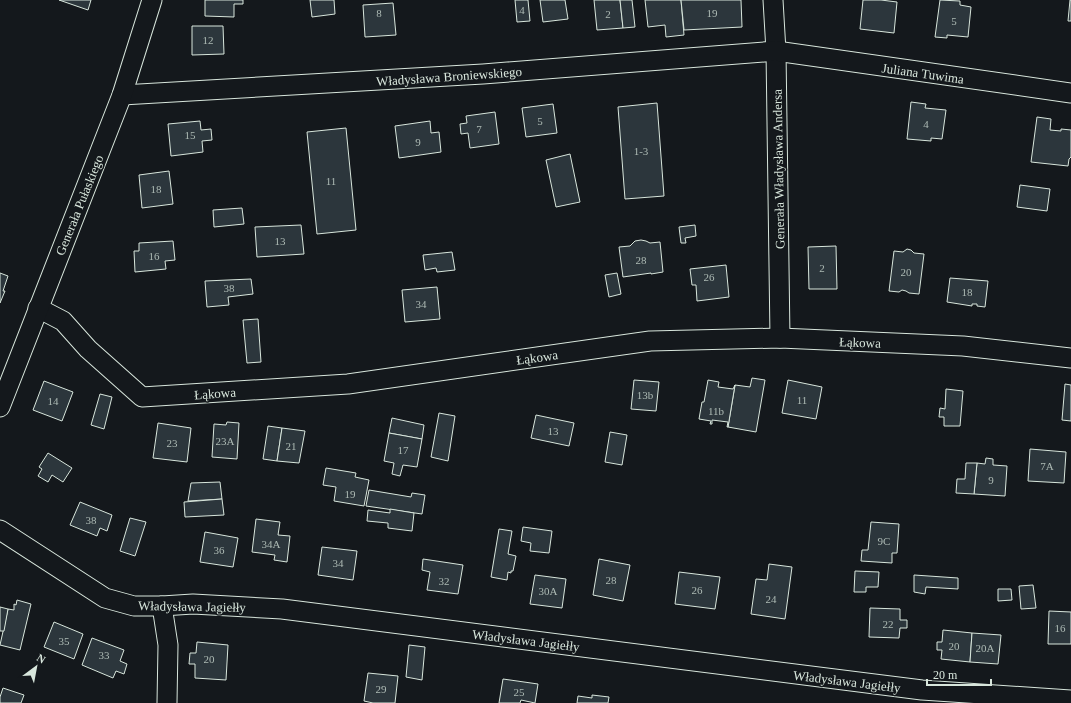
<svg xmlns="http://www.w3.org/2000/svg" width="1071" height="703" font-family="'Times New Roman',serif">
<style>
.building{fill:#2c363c;stroke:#d8e6dc}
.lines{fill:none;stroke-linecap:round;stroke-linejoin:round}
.street-casing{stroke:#d8e6dc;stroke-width:21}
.street{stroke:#14181c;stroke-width:19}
.labels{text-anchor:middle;stroke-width:3;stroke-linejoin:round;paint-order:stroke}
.number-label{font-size:11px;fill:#adbab4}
.street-label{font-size:13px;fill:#d8e6dc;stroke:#14181c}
</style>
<rect width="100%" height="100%" fill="#14181c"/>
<g class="building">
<path d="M59 0H91L88 10Z"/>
<path d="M205 0H243V4H234V17L205 16Z"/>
<path d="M310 0H334L335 14 312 17Z"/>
<path d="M515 0H528L530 21 517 22Z"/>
<path d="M540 0H565L568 19 543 22Z"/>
<path d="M594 0H620L623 28 597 30Z"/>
<path d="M620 0H632L635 27 623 28Z"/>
<path d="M645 0H681L684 35 666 37 665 25 648 27Z"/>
<path d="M681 0H741L742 27 684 30Z"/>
<path d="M863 0H881L897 2 894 33 860 29Z"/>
<path d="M940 0 960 1V5L971 7 968 37 947 35V38L935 37Z"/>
<path d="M1070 0H1071V21H1068Z"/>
<path d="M393 3 396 35 365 37 363 5Z"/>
<path d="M192 26H223L224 54 192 55Z"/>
<path d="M911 102 926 104 925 108 946 110 942 139 931 138V141L907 139Z"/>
<path d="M657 103 664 196 625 199 618 107Z"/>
<path d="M553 104 557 133 526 137 522 108Z"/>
<path d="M495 112 499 144 470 148 468 133 461 134 460 124 467 123 466 116Z"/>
<path d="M1037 117 1051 119 1050 130 1061 131V129L1071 130V157L1069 159 1068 166 1031 162Z"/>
<path d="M200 121 201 130 211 129 212 140 202 141 203 152 171 156 168 124Z"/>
<path d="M430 121 431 133 439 132 441 152 399 158 395 126Z"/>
<path d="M346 128 356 230 317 234 307 132Z"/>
<path d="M570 154 580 202 556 207 546 160Z"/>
<path d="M169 171 173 204 142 208 139 175Z"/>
<path d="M1020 185 1050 189 1047 211 1017 207Z"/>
<path d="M242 208 244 224 214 227 213 210Z"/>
<path d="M301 225 304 254 257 257 255 227Z"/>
<path d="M695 225 696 236 685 238 686 243H681L679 227Z"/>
<path d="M641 240 646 241 650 243 660 242 663 272 651 274V273L623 277 619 247 630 246 635 241Z"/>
<path d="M173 241 175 260 165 261 166 269 135 272 134 251H139V243Z"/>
<path d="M836 246 837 289H809L808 247Z"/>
<path d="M907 249 911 250 914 253 924 254 919 294 909 293 906 291 902 290 899 292 889 291 894 251 903 252Z"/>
<path d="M452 252 455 270 437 272 436 268 425 270 423 255Z"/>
<path d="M726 265 729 297 697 301 696 285H692L690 269Z"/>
<path d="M0 273 8 276 3 291H5L0 303Z"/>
<path d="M617 273 621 294 609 297 605 275Z"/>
<path d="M950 278 988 281 985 307 977 306V304H972V306L947 302Z"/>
<path d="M251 279 253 294 228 297 229 305 207 307 205 281Z"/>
<path d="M437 287 440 319 405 322 402 290Z"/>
<path d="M258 319 261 362 247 363 243 320Z"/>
<path d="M752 378 765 380 756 432 728 427 735 385 750 387Z"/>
<path d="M634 380 659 382 656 411 631 409Z"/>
<path d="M708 380 719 382 718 387 733 389 735 385 728 427H727L728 422 712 420V424H710L711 421 699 419 702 402H704Z"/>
<path d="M788 380 822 387 816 419 782 413Z"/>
<path d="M44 381 73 392 62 421 33 410Z"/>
<path d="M1065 384 1071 385V421L1062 420Z"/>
<path d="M946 389 963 391 960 426H944V417H939L940 408 945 409Z"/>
<path d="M100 394 112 397 104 429 91 425Z"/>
<path d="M439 413 455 416 448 461 431 457Z"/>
<path d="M536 415 574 423 569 446 531 438Z"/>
<path d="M392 418 424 425 422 439 389 433Z"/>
<path d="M227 422 239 423 237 459 212 457 214 424 226 425Z"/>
<path d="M158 423 191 428 187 462 153 458Z"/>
<path d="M268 426 282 428 277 461 263 459Z"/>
<path d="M282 428 305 431 299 463 277 461Z"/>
<path d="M610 432 627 435 622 465 605 462Z"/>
<path d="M389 433 422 439 417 467 403 465 400 476 392 474 394 463 384 461Z"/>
<path d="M1030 449 1066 452 1064 483 1028 481Z"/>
<path d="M48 453 72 468 63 482 52 475 48 482 38 476 42 469 39 467Z"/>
<path d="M986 458 993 459V465L1007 466 1005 496 974 494 977 463 985 464Z"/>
<path d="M966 463H977L974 494 956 493 957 479H965Z"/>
<path d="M326 468 356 473 355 477 369 480 364 506 334 501 336 487 323 485Z"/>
<path d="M220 482 222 499 188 501 191 483Z"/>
<path d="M369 490 411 497 412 493 425 495 422 514 366 506Z"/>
<path d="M222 499 224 515 185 517 184 502Z"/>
<path d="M80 502 112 515 107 531 100 528 97 536 70 525Z"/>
<path d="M390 509 414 513 412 531 388 528V523L367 521 368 510 390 513Z"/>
<path d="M130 518 146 522 135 556 120 551Z"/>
<path d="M256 519 280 522 278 535 290 536 287 562 274 560 275 555 252 552Z"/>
<path d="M871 522 899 524 897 553H892V563L861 561 862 550H868Z"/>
<path d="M523 527 552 531 549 553 530 551 531 543 521 541Z"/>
<path d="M499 529 512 531 508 554 516 556 513 571H511V573L508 572 507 580 491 577Z"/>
<path d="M205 532 238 538 233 567 200 562Z"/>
<path d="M322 547 357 551 353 580 318 575Z"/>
<path d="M423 559 463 565 458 594 427 590 430 572 422 570Z"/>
<path d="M599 559 630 565 623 601 593 595Z"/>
<path d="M769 564 792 567 785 619 751 614 756 579 767 580Z"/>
<path d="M855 571 879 572 878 587H866V592H854Z"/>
<path d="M679 572 720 577 715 609 675 604Z"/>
<path d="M535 575 566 579 562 608 530 604Z"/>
<path d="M914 575 958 578V589L926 587 925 594 914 592Z"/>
<path d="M1033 585 1036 608 1021 609 1019 586Z"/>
<path d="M998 589H1011L1012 600 998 601Z"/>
<path d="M17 600 31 604 20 650 0 645 8 609 14 610V604L16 605Z"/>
<path d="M0 607 8 609 4 631H0Z"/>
<path d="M870 608 900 609V620H907V628H900L899 638 869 637Z"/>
<path d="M1049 611 1071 612V644H1048Z"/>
<path d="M54 622 83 634 74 659 44 647Z"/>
<path d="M943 630 972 633 970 662 941 659 942 650H937V642H942Z"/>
<path d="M972 633 1001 635 998 664 970 662Z"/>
<path d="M92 638 124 650 120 661 127 664 124 674 116 671 113 678 82 665Z"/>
<path d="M197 642 228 645 226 680 195 678V664H189L190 653H196Z"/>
<path d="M409 645 425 647 422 680 406 677Z"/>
<path d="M368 673 398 676 395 703H373L364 701Z"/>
<path d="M503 679 538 684 535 703 521 700 520 703H499Z"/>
<path d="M3 688 24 695 21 703H0V697Z"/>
<path d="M592 695 609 697 608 703H577L578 696 592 698Z"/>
</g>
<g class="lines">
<defs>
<g id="street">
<path d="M773 0 776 51 780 338"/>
<path d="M122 95 483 74 776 51 1071 93"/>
<path d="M38 308 63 321 88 349 142 397 348 384 650 341 780 338 963 346 1071 358"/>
<path d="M0 407 122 95 152 0"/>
<path d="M0 530 105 598 134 606H162L193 604 282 609 922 690 1071 700"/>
<path d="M162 606 168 645 167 703"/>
</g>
</defs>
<use href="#street" class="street-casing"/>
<use href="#street" class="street"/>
</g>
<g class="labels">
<g class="number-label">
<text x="522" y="14">4</text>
<text x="379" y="17">8</text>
<text x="712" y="17">19</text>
<text x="608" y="18">2</text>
<text x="954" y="25">5</text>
<text x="208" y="44">12</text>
<text x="540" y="125">5</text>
<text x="926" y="128">4</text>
<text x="479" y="133">7</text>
<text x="190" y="139">15</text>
<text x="418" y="146">9</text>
<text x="641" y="155">1-3</text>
<text x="331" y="185">11</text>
<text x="156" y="193">18</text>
<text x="280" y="245">13</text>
<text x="154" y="260">16</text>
<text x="641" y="264">28</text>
<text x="822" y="272">2</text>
<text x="906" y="276">20</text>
<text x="709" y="281">26</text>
<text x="229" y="292">38</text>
<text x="967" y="296">18</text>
<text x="421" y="308">34</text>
<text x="645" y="399">13b</text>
<text x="802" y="404">11</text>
<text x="53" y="405">14</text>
<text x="716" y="415">11b</text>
<text x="553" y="435">13</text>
<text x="225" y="445">23A</text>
<text x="172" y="447">23</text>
<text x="291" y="450">21</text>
<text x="403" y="454">17</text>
<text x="1047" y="470">7A</text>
<text x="991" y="484">9</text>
<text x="350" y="498">19</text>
<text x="91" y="524">38</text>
<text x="884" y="545">9C</text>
<text x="271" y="548">34A</text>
<text x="219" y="554">36</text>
<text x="338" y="567">34</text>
<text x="611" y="584">28</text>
<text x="444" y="585">32</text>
<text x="697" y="594">26</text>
<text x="548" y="595">30A</text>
<text x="771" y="603">24</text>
<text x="888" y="628">22</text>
<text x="1060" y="632">16</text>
<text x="64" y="645">35</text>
<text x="954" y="650">20</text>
<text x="985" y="652">20A</text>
<text x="104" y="659">33</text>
<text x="209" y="663">20</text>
<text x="381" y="693">29</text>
<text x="519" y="696">25</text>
</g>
<g class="street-label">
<text transform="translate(923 73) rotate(8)" y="5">Juliana Tuwima</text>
<text transform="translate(449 76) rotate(-4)" y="5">Władysława Broniewskiego</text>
<text transform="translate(778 169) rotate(-91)" y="5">Generała Władysława Andersa</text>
<text transform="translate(79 205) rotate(-68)" y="5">Generała Pułaskiego</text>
<text transform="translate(860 342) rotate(2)" y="5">Łąkowa</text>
<text transform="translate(537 357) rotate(-8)" y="5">Łąkowa</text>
<text transform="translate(215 393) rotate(-4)" y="5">Łąkowa</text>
<text transform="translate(192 606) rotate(1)" y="5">Władysława Jagiełły</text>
<text transform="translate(526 640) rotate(7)" y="5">Władysława Jagiełły</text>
<text transform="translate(847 681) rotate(7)" y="5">Władysława Jagiełły</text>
</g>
</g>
<g transform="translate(36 667) rotate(32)" stroke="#14181c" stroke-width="3" paint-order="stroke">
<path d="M0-3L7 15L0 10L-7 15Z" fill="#d8e6dc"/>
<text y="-6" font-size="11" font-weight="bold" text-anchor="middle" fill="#d8e6dc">N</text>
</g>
<path d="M927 679v6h64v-6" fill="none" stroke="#d8e6dc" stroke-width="2"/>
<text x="933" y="679" font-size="12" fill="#d8e6dc" stroke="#14181c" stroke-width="3" paint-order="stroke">20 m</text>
</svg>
